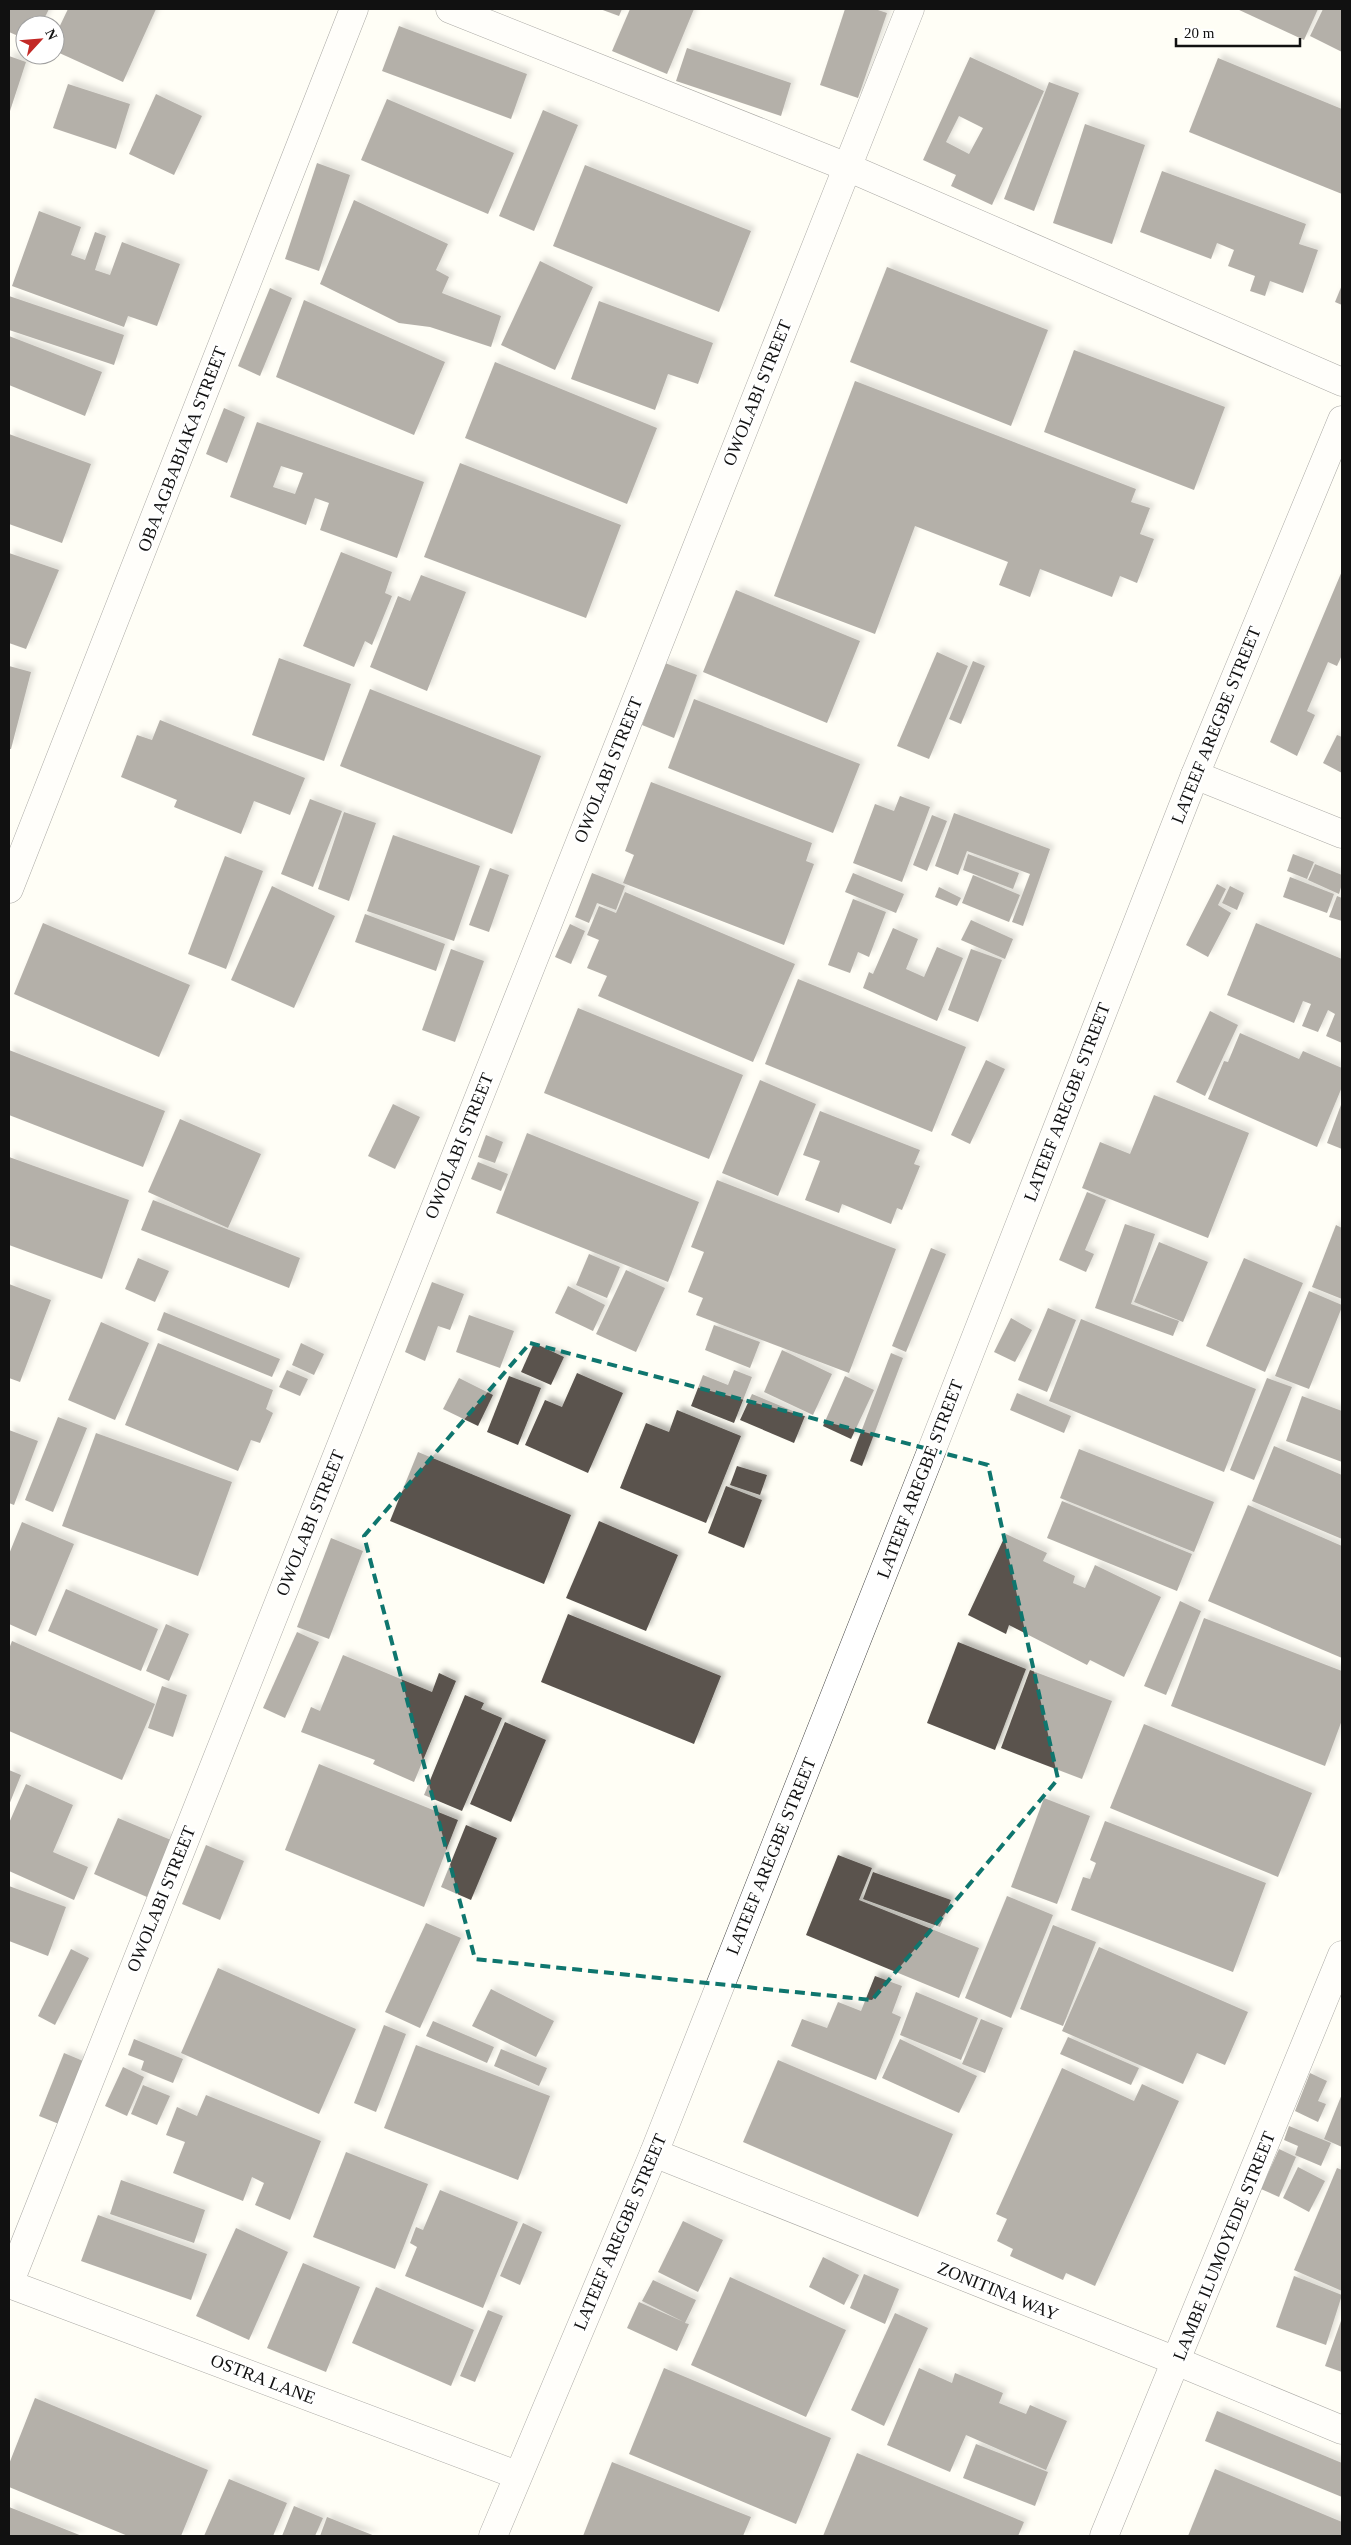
<svg xmlns="http://www.w3.org/2000/svg" width="1351" height="2545" font-family="Georgia,serif">
<style>
.building{fill:#5a534d;fill-rule:evenodd;filter:url(#shadow)}
.lines{fill:none;stroke-linecap:round;stroke-linejoin:round}
.street-casing{stroke:#444;stroke-width:29}
.street{stroke:#fff;stroke-width:28}
.marked{fill:none;stroke:#0f766e;stroke-width:4;stroke-dasharray:10 6;stroke-linejoin:round}
.labels{text-anchor:middle;stroke-width:5;stroke-linejoin:round;paint-order:stroke}
.street-label{font-size:18px;fill:#111;stroke:#fff}
</style>
<defs>
<filter id="shadow"><feDropShadow dx="4.5" dy="-4.5" stdDeviation="2.5" flood-color="#0004"/></filter>
</defs>
<rect width="100%" height="100%" fill="#fffef5"/>
<g class="building">
<path d="M9 9H49L41 25H25V39L9 32Z"/>
<path d="M68 9H156L123 82 55 51V36Z"/>
<path d="M600 9H622L619 16Z"/>
<path d="M630 9H694L667 74 612 51Z"/>
<path d="M845 9H875L887 13 858 98 820 85Z"/>
<path d="M1237 9H1318L1304 40Z"/>
<path d="M1323 9H1342V52L1310 36Z"/>
<path d="M399 26 527 74 511 119 382 71Z"/>
<path d="M687 48 791 83 781 116 676 81Z"/>
<path d="M9 56 26 62 9 114Z"/>
<path d="M970 57 1044 91 992 205 951 186 956 175 923 160ZM959 116 983 128 969 154 946 142Z"/>
<path d="M1218 58 1342 109V194L1189 132Z"/>
<path d="M1049 82 1079 93 1034 211 1004 199Z"/>
<path d="M68 84 130 104 116 149 53 128Z"/>
<path d="M156 94 202 116 174 175 129 154Z"/>
<path d="M387 99 514 153 488 214 361 160Z"/>
<path d="M543 110 578 125 534 231 499 216Z"/>
<path d="M1085 124 1145 145 1112 244 1053 223Z"/>
<path d="M317 163 350 175 319 271 285 259Z"/>
<path d="M585 165 751 231 719 312 553 246Z"/>
<path d="M1162 171 1306 224 1299 244 1318 250 1303 293 1270 281 1265 296 1250 291 1255 276 1228 266 1234 250 1217 243 1211 259 1140 232Z"/>
<path d="M354 200 448 244 436 270 449 277 442 293 501 316 491 347 430 327 399 323 320 284Z"/>
<path d="M39 211 81 227 71 255 85 260 95 232 106 236 95 270 110 275 122 242 180 264 157 326 128 316 124 327 12 286Z"/>
<path d="M540 261 593 287 555 370 501 345Z"/>
<path d="M887 267 1048 330 1011 426 850 362Z"/>
<path d="M1342 285V305L1335 302Z"/>
<path d="M270 288 292 298 260 376 238 366Z"/>
<path d="M9 296 124 335 114 365 9 330Z"/>
<path d="M304 300 445 362 414 435 276 377Z"/>
<path d="M599 301 713 343 698 384 668 374 655 410 571 379Z"/>
<path d="M9 336 102 372 85 416 9 385Z"/>
<path d="M1074 350 1225 407 1194 490 1044 432Z"/>
<path d="M495 362 657 428 627 504 465 438Z"/>
<path d="M855 381 1136 489 1131 502 1150 508 1140 534 1154 539 1137 583 1120 576 1112 597 1040 569 1030 597 999 585 1008 562 915 526 875 634 774 596Z"/>
<path d="M224 408 245 417 227 463 206 454Z"/>
<path d="M257 422 424 482 397 558 320 530 329 503 315 498 306 525 230 497ZM281 466 303 473 295 494 273 487Z"/>
<path d="M9 434 91 464 62 543 9 524Z"/>
<path d="M460 463 621 525 586 618 424 557Z"/>
<path d="M341 552 392 572 385 593 392 596 372 645 365 641 354 667 303 646Z"/>
<path d="M9 553 59 570 26 649 9 643Z"/>
<path d="M1342 571V655L1337 666 1328 662 1307 711 1315 715 1297 756 1270 742Z"/>
<path d="M421 575 466 592 427 691 370 667 398 596 410 601Z"/>
<path d="M736 590 860 641 827 723 703 672Z"/>
<path d="M937 652 968 666 929 759 897 746Z"/>
<path d="M279 658 351 684 324 761 252 735Z"/>
<path d="M973 661 985 666 961 724 949 719Z"/>
<path d="M665 663 697 675 674 738 642 725Z"/>
<path d="M9 666 31 672 11 749H9Z"/>
<path d="M370 689 541 756 512 834 340 766Z"/>
<path d="M694 699 860 764 833 833 668 768Z"/>
<path d="M160 720 305 778 290 815 254 801 241 834 174 807 177 800 121 777 137 735 152 740Z"/>
<path d="M1337 735 1342 737V773L1323 763Z"/>
<path d="M651 782 812 843 806 861 814 864 784 945 623 883 634 855 625 851Z"/>
<path d="M900 796 930 807 902 882 853 863 875 804 894 811Z"/>
<path d="M310 799 342 811 313 887 281 874Z"/>
<path d="M344 812 376 823 349 901 318 889Z"/>
<path d="M954 813 1050 849 1023 926 1012 922 1030 874 967 851 958 875 935 866Z"/>
<path d="M932 815 947 821 927 871 913 865Z"/>
<path d="M393 835 480 866 454 941 367 911Z"/>
<path d="M968 854 1019 873 1013 889 963 870Z"/>
<path d="M1293 854 1314 862 1307 879 1287 871Z"/>
<path d="M225 856 263 871 226 969 188 954Z"/>
<path d="M1315 864 1342 875V884L1339 894 1308 880Z"/>
<path d="M490 868 509 875 489 932 469 925Z"/>
<path d="M592 873 625 886 616 910 597 903 589 923 575 917Z"/>
<path d="M853 873 904 894 896 913 845 892Z"/>
<path d="M973 875 1020 895 1009 922 962 903Z"/>
<path d="M1290 877 1334 894 1327 913 1283 897Z"/>
<path d="M1217 884 1226 889 1218 905 1231 913 1208 957 1186 945Z"/>
<path d="M272 886 335 916 294 1008 231 980Z"/>
<path d="M1230 886 1244 893 1237 910 1222 903Z"/>
<path d="M939 887 961 898 957 906 935 897Z"/>
<path d="M625 892 795 964 753 1062 598 996 607 976 587 968 599 940 587 935 599 906 616 913Z"/>
<path d="M1337 896 1342 898V921L1329 917Z"/>
<path d="M853 899 886 912 869 957 858 952 850 973 828 965Z"/>
<path d="M365 914 445 944 436 971 355 942Z"/>
<path d="M971 920 1013 939 1005 959 961 940Z"/>
<path d="M43 923 190 985 159 1057 14 994Z"/>
<path d="M1256 923 1342 959V1043L1326 1036 1335 1014 1328 1010 1318 1032 1302 1026 1311 1004 1303 1001 1294 1023 1227 995Z"/>
<path d="M570 924 585 931 571 964 555 957Z"/>
<path d="M893 928 918 939 906 969 924 977 937 947 963 958 937 1021 863 988 869 972 873 974Z"/>
<path d="M451 949 484 961 455 1042 422 1030Z"/>
<path d="M971 949 1002 960 978 1022 948 1010Z"/>
<path d="M798 979 966 1047 932 1132 765 1064Z"/>
<path d="M578 1008 743 1075 709 1159 544 1093Z"/>
<path d="M1210 1011 1238 1025 1205 1096 1176 1082Z"/>
<path d="M1240 1033 1299 1059 1303 1051 1342 1068V1087L1317 1147 1208 1099 1224 1061 1228 1062Z"/>
<path d="M9 1050 165 1111 143 1167 9 1115Z"/>
<path d="M986 1060 1005 1069 970 1144 951 1135Z"/>
<path d="M760 1080 816 1104 778 1196 722 1173Z"/>
<path d="M1154 1095 1249 1133 1208 1238 1082 1188 1100 1142 1130 1154Z"/>
<path d="M1342 1102V1149L1327 1143Z"/>
<path d="M393 1104 420 1117 395 1169 368 1156Z"/>
<path d="M820 1111 920 1150 914 1164 920 1166 902 1210 897 1208 891 1224 842 1204 839 1213 805 1200 820 1161 803 1155Z"/>
<path d="M180 1119 261 1154 228 1228 148 1192Z"/>
<path d="M527 1133 699 1202 668 1282 496 1213Z"/>
<path d="M486 1135 503 1142 495 1163 478 1157Z"/>
<path d="M9 1157 129 1200 102 1279 9 1245Z"/>
<path d="M478 1162 508 1174 501 1191 471 1179Z"/>
<path d="M717 1180 896 1249 849 1373 696 1315 703 1298 688 1292 704 1252 691 1247Z"/>
<path d="M1087 1192 1106 1200 1085 1250 1094 1254 1086 1272 1059 1260Z"/>
<path d="M153 1200 300 1258 289 1288 141 1230Z"/>
<path d="M1125 1224 1155 1234 1131 1304 1179 1321 1173 1336 1095 1308Z"/>
<path d="M1336 1225 1342 1228V1299L1312 1287Z"/>
<path d="M1159 1242 1208 1262 1183 1322 1134 1302Z"/>
<path d="M931 1248 946 1254 906 1352 892 1346Z"/>
<path d="M589 1254 620 1267 607 1298 576 1285Z"/>
<path d="M138 1258 169 1271 155 1302 125 1289Z"/>
<path d="M1244 1258 1303 1283 1265 1372 1206 1346Z"/>
<path d="M626 1270 665 1288 636 1352 596 1334Z"/>
<path d="M432 1282 464 1294 450 1330 438 1326 425 1361 405 1352Z"/>
<path d="M9 1284 51 1300 20 1382 9 1378Z"/>
<path d="M568 1286 605 1305 593 1331 555 1313Z"/>
<path d="M1309 1291 1342 1305V1307L1309 1389 1275 1376Z"/>
<path d="M1048 1308 1076 1320 1047 1392 1018 1380Z"/>
<path d="M164 1312 280 1359 272 1377 157 1330Z"/>
<path d="M469 1315 514 1331 500 1368 456 1352Z"/>
<path d="M1011 1318 1032 1330 1015 1362 994 1352Z"/>
<path d="M1081 1319 1256 1389 1224 1472 1049 1401Z"/>
<path d="M101 1322 149 1343 115 1420 68 1400Z"/>
<path d="M714 1325 760 1342 750 1368 705 1350Z"/>
<path d="M158 1343 273 1390 266 1409 273 1413 260 1443 251 1440 238 1471 125 1425Z"/>
<path d="M301 1343 324 1354 314 1375 292 1365Z"/>
<path d="M534 1343 564 1357 551 1385 521 1372Z"/>
<path d="M782 1350 832 1374 813 1415 764 1392Z"/>
<path d="M891 1353 903 1358 862 1466 850 1461Z"/>
<path d="M287 1370 308 1379 300 1396 279 1387Z"/>
<path d="M734 1370 752 1377 734 1423 691 1406 703 1375 728 1385Z"/>
<path d="M577 1373 623 1393 588 1473 525 1445 545 1400 562 1407Z"/>
<path d="M509 1376 541 1388 518 1445 487 1432Z"/>
<path d="M845 1376 874 1390 851 1439 823 1426Z"/>
<path d="M459 1378 493 1395 478 1426 443 1409Z"/>
<path d="M1267 1378 1292 1387 1254 1480 1230 1470Z"/>
<path d="M1017 1393 1071 1416 1064 1433 1010 1410Z"/>
<path d="M752 1394 805 1416 794 1443 740 1420Z"/>
<path d="M1302 1396 1342 1411V1462L1286 1441Z"/>
<path d="M677 1410 741 1436 706 1523 620 1488 646 1423 669 1432Z"/>
<path d="M58 1417 87 1428 53 1512 25 1500Z"/>
<path d="M9 1430 38 1441 14 1505 9 1503Z"/>
<path d="M96 1433 232 1482 198 1576 62 1526Z"/>
<path d="M1274 1446 1342 1475V1539L1252 1501Z"/>
<path d="M1079 1449 1214 1502 1194 1552 1060 1498Z"/>
<path d="M418 1452 571 1515 544 1584 390 1521Z"/>
<path d="M737 1466 767 1475 760 1495 730 1485Z"/>
<path d="M726 1486 762 1500 744 1548 708 1533Z"/>
<path d="M1062 1501 1192 1554 1177 1591 1047 1538Z"/>
<path d="M1248 1505 1342 1546V1658L1208 1601Z"/>
<path d="M599 1521 678 1555 646 1631 566 1598Z"/>
<path d="M22 1522 74 1544 36 1636 9 1624V1554Z"/>
<path d="M1006 1534 1047 1553 1043 1561 1075 1576 1073 1583 1085 1588 1095 1565 1161 1597 1124 1677 1090 1660 1087 1665 1009 1625 1006 1634 968 1615Z"/>
<path d="M331 1538 363 1551 329 1639 297 1627Z"/>
<path d="M66 1589 158 1629 141 1671 48 1631Z"/>
<path d="M1180 1601 1201 1611 1166 1695 1144 1686Z"/>
<path d="M568 1614 721 1676 694 1744 541 1682Z"/>
<path d="M1204 1618 1342 1671V1720L1325 1766 1171 1706Z"/>
<path d="M166 1624 189 1634 169 1681 146 1671Z"/>
<path d="M297 1632 319 1642 285 1718 263 1708Z"/>
<path d="M12 1641 155 1704 122 1780 9 1731V1649Z"/>
<path d="M958 1642 1026 1669 995 1750 927 1723Z"/>
<path d="M343 1655 432 1692 439 1673 456 1681 414 1782 373 1764 375 1760 301 1732 311 1707 320 1711Z"/>
<path d="M1030 1670 1112 1701 1082 1779 1001 1748Z"/>
<path d="M162 1686 187 1695 173 1737 148 1728Z"/>
<path d="M465 1695 484 1703 481 1709 502 1718 462 1811 424 1795Z"/>
<path d="M505 1722 546 1740 511 1822 470 1804Z"/>
<path d="M1144 1724 1312 1793 1278 1877 1110 1808Z"/>
<path d="M319 1764 458 1820 424 1907 285 1850Z"/>
<path d="M9 1770 21 1775 9 1805Z"/>
<path d="M26 1784 73 1805 53 1852 88 1867 74 1900 9 1871V1823Z"/>
<path d="M1044 1798 1090 1816 1057 1904 1011 1887Z"/>
<path d="M118 1818 171 1840 147 1897 94 1874Z"/>
<path d="M1105 1821 1266 1883 1233 1972 1071 1910 1083 1877 1090 1879 1096 1863 1090 1860Z"/>
<path d="M466 1825 497 1838 471 1900 441 1887Z"/>
<path d="M206 1845 244 1861 220 1920 182 1904Z"/>
<path d="M838 1855 872 1868 859 1900 979 1948 959 1998 806 1935Z"/>
<path d="M873 1872 951 1900 940 1927 863 1899Z"/>
<path d="M9 1886 66 1907 48 1956 9 1941Z"/>
<path d="M1007 1896 1053 1915 1011 2018 965 1998Z"/>
<path d="M426 1923 461 1938 420 2028 385 2012Z"/>
<path d="M1053 1925 1096 1942 1063 2026 1020 2009Z"/>
<path d="M1099 1947 1248 2012 1225 2065 1197 2053 1183 2084 1062 2031Z"/>
<path d="M71 1949 89 1958 55 2025 38 2016Z"/>
<path d="M218 1968 356 2029 319 2114 181 2053Z"/>
<path d="M875 1976 902 1986 892 2013 901 2017 876 2080 791 2046 802 2019 827 2028 838 2002 861 2011Z"/>
<path d="M491 1989 554 2021 536 2057 472 2026Z"/>
<path d="M916 1992 978 2018 961 2060 900 2035Z"/>
<path d="M981 2019 1003 2028 985 2073 962 2064Z"/>
<path d="M433 2021 494 2047 487 2063 426 2036Z"/>
<path d="M384 2025 406 2034 376 2112 354 2103Z"/>
<path d="M1068 2037 1139 2068 1131 2085 1060 2054Z"/>
<path d="M134 2039 183 2059 173 2083 141 2070 144 2061 128 2055Z"/>
<path d="M900 2039 977 2076 959 2113 882 2078Z"/>
<path d="M416 2045 550 2096 518 2180 384 2128Z"/>
<path d="M501 2049 547 2068 539 2086 494 2066Z"/>
<path d="M64 2053 88 2063 64 2126 39 2116Z"/>
<path d="M778 2060 953 2134 918 2217 743 2142Z"/>
<path d="M123 2067 144 2077 127 2116 105 2106Z"/>
<path d="M1062 2068 1134 2101 1142 2084 1179 2101 1095 2286 1066 2273 1063 2280 1010 2256 1013 2249 997 2241 1007 2219 996 2214Z"/>
<path d="M1310 2073 1327 2081 1318 2101 1326 2104 1318 2122 1295 2111Z"/>
<path d="M143 2085 170 2096 157 2125 131 2114Z"/>
<path d="M1342 2094V2147L1324 2139Z"/>
<path d="M206 2095 321 2141 290 2220 255 2205 264 2183 252 2177 243 2201 173 2173 185 2142 166 2135 177 2107 197 2116Z"/>
<path d="M1289 2126 1331 2143 1321 2166 1295 2155 1298 2146 1284 2140Z"/>
<path d="M1279 2149 1296 2157 1279 2197 1261 2189Z"/>
<path d="M346 2152 428 2184 395 2269 313 2237Z"/>
<path d="M1298 2167 1325 2181 1309 2212 1283 2198Z"/>
<path d="M1337 2168 1342 2170V2291L1294 2270Z"/>
<path d="M121 2180 205 2210 194 2243 110 2214Z"/>
<path d="M440 2190 518 2222 483 2308 405 2276 417 2247 410 2243 416 2227 423 2230Z"/>
<path d="M98 2215 207 2254 191 2300 81 2261Z"/>
<path d="M683 2221 723 2240 698 2292 658 2272Z"/>
<path d="M523 2223 542 2232 520 2285 500 2276Z"/>
<path d="M236 2228 288 2252 249 2340 196 2316Z"/>
<path d="M823 2257 859 2275 844 2305 809 2287Z"/>
<path d="M303 2263 360 2287 326 2372 267 2348Z"/>
<path d="M864 2274 899 2289 885 2324 850 2308Z"/>
<path d="M1294 2276 1342 2295 1326 2345 1276 2327Z"/>
<path d="M730 2277 846 2330 806 2417 691 2365Z"/>
<path d="M653 2280 696 2300 685 2323 689 2324 677 2351 627 2328 639 2302 684 2322 642 2301Z"/>
<path d="M376 2287 474 2330 451 2386 352 2343Z"/>
<path d="M488 2310 503 2316 475 2382 460 2376Z"/>
<path d="M895 2313 928 2328 884 2426 851 2410Z"/>
<path d="M1342 2318V2372L1325 2366Z"/>
<path d="M664 2368 831 2438 796 2524 629 2454Z"/>
<path d="M919 2368 952 2383 955 2373 1003 2393 999 2403 1026 2414 1030 2405 1067 2421 1046 2470 966 2435 950 2472 887 2445Z"/>
<path d="M35 2398 208 2470 181 2536H128L9 2487V2464Z"/>
<path d="M1217 2411 1342 2463V2497L1205 2441Z"/>
<path d="M976 2444 1048 2472 1035 2506 963 2478Z"/>
<path d="M857 2453 1024 2522 1018 2536H823Z"/>
<path d="M612 2462 751 2517 743 2536H583Z"/>
<path d="M1215 2469 1342 2522V2536H1188Z"/>
<path d="M229 2479 287 2503 273 2536H204Z"/>
<path d="M294 2506 323 2518 315 2536H282Z"/>
<path d="M9 2507 82 2536H9Z"/>
<path d="M327 2517 375 2536H320Z"/>
</g>
<g class="lines">
<defs>
<g id="street">
<path d="M450 9 847 167 1342 382"/>
<path d="M1195 775 1342 834"/>
<path d="M9 889 354 9"/>
<path d="M654 2153 1176 2361 1342 2430"/>
<path d="M9 2284 910 9"/>
<path d="M9 2284 517 2475"/>
<path d="M493 2536 654 2153 931 1452 1195 775 1342 420"/>
<path d="M1104 2536 1342 1955"/>
</g>
</defs>
<use href="#street" class="street-casing"/>
<use href="#street" class="street"/>
</g>
<path d="M0 0H1351V2545H0ZM530 1343 988 1465 1058 1779 872 2000 475 1959 364 1536Z" fill="#fffef5" fill-opacity=".55" fill-rule="evenodd"/>
<path class="marked" d="M530 1343 988 1465 1058 1779 872 2000 475 1959 364 1536Z"/>
<g class="labels">
<g class="street-label">
<text transform="translate(757 393) rotate(-68)" y="6">OWOLABI STREET</text>
<text transform="translate(182 449) rotate(-69)" y="6">OBA AGBABIAKA STREET</text>
<text transform="translate(1216 725) rotate(-68)" y="6">LATEEF AREGBE STREET</text>
<text transform="translate(608 770) rotate(-68)" y="6">OWOLABI STREET</text>
<text transform="translate(1067 1102) rotate(-69)" y="6">LATEEF AREGBE STREET</text>
<text transform="translate(459 1146) rotate(-68)" y="6">OWOLABI STREET</text>
<text transform="translate(920 1479) rotate(-69)" y="6">LATEEF AREGBE STREET</text>
<text transform="translate(310 1523) rotate(-68)" y="6">OWOLABI STREET</text>
<text transform="translate(771 1856) rotate(-68)" y="6">LATEEF AREGBE STREET</text>
<text transform="translate(161 1899) rotate(-68)" y="6">OWOLABI STREET</text>
<text transform="translate(620 2232) rotate(-67)" y="6">LATEEF AREGBE STREET</text>
<text transform="translate(1224 2246) rotate(-68)" y="6">LAMBE ILUMOYEDE STREET</text>
<text transform="translate(998 2291) rotate(22)" y="6">ZONITINA WAY</text>
<text transform="translate(263 2379) rotate(21)" y="6">OSTRA LANE</text>
</g>
</g>
<rect width="1351" height="2545" fill="none" stroke="#111111" stroke-width="20"/>
<g transform="translate(40 40) rotate(64)"><circle r="24" fill="#ffffff" stroke="#a0a0a0"/>
<path d="M0-4L9 19L0 12L-9 19Z" fill="#c32926"/>
<text y="-8" font-size="14" font-weight="bold" text-anchor="middle" fill="#111111">N</text>
</g>
<path d="M1176 38v8h124v-8" fill="none" stroke="#111111" stroke-width="2.5"/>
<text x="1184" y="38" font-size="15" fill="#111111" stroke="#ffffff" stroke-width="4" paint-order="stroke">20 m</text>
</svg>
